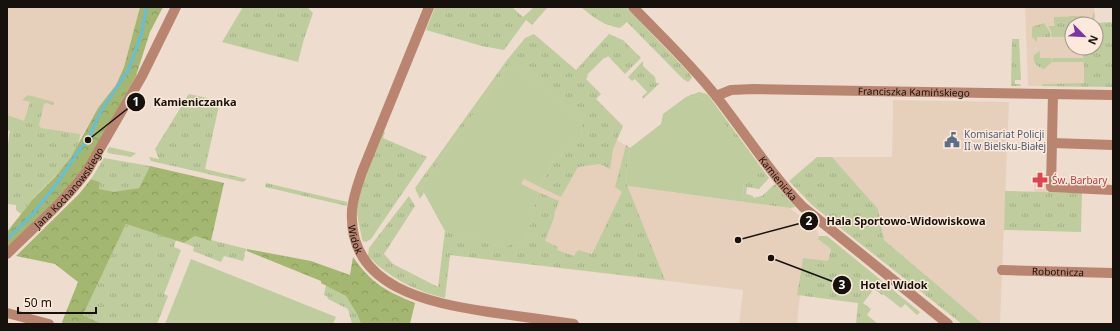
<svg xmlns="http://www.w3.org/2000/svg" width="1120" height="331" font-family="'Noto Sans',sans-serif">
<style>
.built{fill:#e7d0bb}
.grass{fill:url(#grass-tufts)}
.forest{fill:url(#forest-crowns)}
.park{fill:#becc9e}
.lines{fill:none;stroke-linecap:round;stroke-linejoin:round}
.stream{stroke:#63bfde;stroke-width:3}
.minor{stroke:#b98570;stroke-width:10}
.labels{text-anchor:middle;stroke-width:3;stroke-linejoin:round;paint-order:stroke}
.street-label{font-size:10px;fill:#16110c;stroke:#fbeadb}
.service-label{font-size:10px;fill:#4e5e75;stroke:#fbeadb;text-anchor:start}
.health-label{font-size:10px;fill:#be3a42;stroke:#fbeadb;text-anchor:start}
.leader{fill:none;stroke:#16110c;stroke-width:1.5}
.callout-dot{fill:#16110c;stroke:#fbeadb;stroke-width:1.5}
.mark-label{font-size:12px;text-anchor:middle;font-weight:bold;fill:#fff}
.callout-label{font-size:11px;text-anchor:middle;font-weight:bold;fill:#16110c;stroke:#fbeadb;stroke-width:3;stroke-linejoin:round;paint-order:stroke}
</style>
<defs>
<pattern id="grass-tufts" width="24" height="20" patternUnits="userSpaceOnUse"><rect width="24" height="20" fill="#becc9e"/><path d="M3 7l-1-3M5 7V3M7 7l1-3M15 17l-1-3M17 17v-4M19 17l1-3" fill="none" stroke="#a3ae87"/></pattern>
<pattern id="forest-crowns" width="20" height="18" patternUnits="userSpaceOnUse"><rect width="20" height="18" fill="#a3b770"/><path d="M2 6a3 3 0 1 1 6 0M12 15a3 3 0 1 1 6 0" fill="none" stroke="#8c9c60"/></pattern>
</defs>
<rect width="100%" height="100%" fill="#eeddce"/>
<g class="built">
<path d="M7 7H140L124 67 116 85 98 108 80 138 7 127Z"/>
<path d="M1025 7H1094L1095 20 1093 24H1072V48H1089L1087 87 1028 86Z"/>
<path d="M510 63 570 73 623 126 617 140 630 148 625 180 628 186 790 208 800 216 798 219 812 230 816 228 819 236 818 239 831 249 828 262 803 258 797 295H800L797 324H739L743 290 442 254 445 231 421 187Z"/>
<path d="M893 100 1009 102 1000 324H983L884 240 878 209 832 157H892Z"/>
<path d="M1035 175H1047V192H1034Z"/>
</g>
<g class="grass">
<path d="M243 7H307L313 13 304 39 298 62 222 42Z"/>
<path d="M435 7H512L523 17 534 7H548L532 25 526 20 504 50 482 46 426 30Z"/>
<path d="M581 7H626L690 74 692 78 688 82 683 79 627 22 620 28C603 25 594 18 581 7Z"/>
<path d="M1094 11 1095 23 1113 22V87L1042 86 1043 84 1084 83V62H1052V58H1083V48H1096V24H1090Z"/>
<path d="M1084 16 1083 18 1073 19 1065 30 1068 37H1052L1051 31 1048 26H1055L1054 23V17Z"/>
<path d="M1044 23 1050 32V37H1037V42L1032 37V27Z"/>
<path d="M534 34 576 70 609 34 623 40 641 58 625 74 608 56 606 58H604L587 75 588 76 586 79 601 94 596 99 623 126 613 149 610 169 600 164 578 167 561 197 540 187 552 163 581 137 582 121 550 92 510 63 421 187 424 192 420 199 415 188 507 60 525 38Z"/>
<path d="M1012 39H1019L1021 80H1015V84H1020L1021 86H1011Z"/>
<path d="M1040 51V58H1051L1052 62 1044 69C1037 67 1032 62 1034 55Z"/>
<path d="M643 61V66L655 77 656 83H660L643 99 642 97 647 92 635 79 632 81 628 77Z"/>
<path d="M699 92 707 94 711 99 769 178 759 189 747 187 746 194 753 196V198L762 196 775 184 795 207 790 208 752 203V198L743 196 744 182 703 99 695 96 686 97Z"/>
<path d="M189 94 220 101 205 169 247 179 243 182 151 161 149 157 159 159 155 149Z"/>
<path d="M28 95 54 102 53 105 46 103 44 104 39 125 41 128 80 134C80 156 46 184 33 199 28 204 25 209 21 214L16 210V205L7 204V150L10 131 7 130V115L24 121 30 102 22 100Z"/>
<path d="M383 132H385L383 138 427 157 371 239 366 242 363 241 362 239 356 209 362 183Z"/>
<path d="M626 145 630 148 625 180 665 280 450 255 445 298C417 292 388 277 368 256L369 248 409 196 415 206 384 254 393 264 438 287 445 231 504 247 527 239 538 192 559 201 554 214 555 215 545 241 558 247 557 250 574 256 578 250 592 254 622 192 615 187Z"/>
<path d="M109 147 136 153 131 157 108 153 107 151Z"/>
<path d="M817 157H832L878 209 884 240 983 324H962L843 230 812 205 789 181Z"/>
<path d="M104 158 150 166 139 188 114 193 99 189 100 182 91 179Z"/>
<path d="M266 183 347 202V206L265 187Z"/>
<path d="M1005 191 1082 193 1081 232 1004 230Z"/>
<path d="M126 224 176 240 174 247 181 250 164 294 168 296 157 324H102L83 315Z"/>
<path d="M195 236 247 249 244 254 245 255 243 261 224 256 221 262 193 251 194 247 184 243Z"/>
<path d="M819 236H827L920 312 917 315 905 304 901 308 883 294 882 295 874 289 863 303 871 309 867 315 878 324H866L864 323 856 324 858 303 797 295 803 258 828 261 831 249 818 239Z"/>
<path d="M326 285 346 296 357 314 361 324H352L348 309 328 299 327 296 324 295Z"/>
</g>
<g class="forest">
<path d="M140 7H164L162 9 150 32 136 76 99 143 75 181 7 250V232L32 200 55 177 71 157 98 108 116 85 124 67Z"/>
<path d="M150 166 224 183 211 241 195 236 184 243 126 224 83 315 102 324H63L62 322 78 282 55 264 16 256 79 194 91 179 100 182 99 189 114 192 139 188Z"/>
<path d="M247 249 311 261 350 275 353 257C372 284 386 291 415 303L410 324H361L357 314 346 296 321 283V281L247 251Z"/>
</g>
<g class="park">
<path d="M510 63 550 92 582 121 581 137 552 163 540 187 524 179 521 184 538 192 527 239 504 247 445 231 421 187Z"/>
<path d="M695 96 703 99 710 104 757 167 754 183 744 182 743 196 753 198 752 203 628 186 625 180 630 148 661 124 663 114 686 97Z"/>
<path d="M191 259 336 317 333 324H165Z"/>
</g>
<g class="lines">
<path class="stream" d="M7 239 32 215 58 182 80 149 88 140 100 113 129 69 141 35 147 7"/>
<g class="minor">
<path id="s1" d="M429 7 362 172C358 184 353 197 352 210 347 288 430 303 489 312 517 316 546 320 574 324"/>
<path id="s2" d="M633 7C661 36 691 64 716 96 745 133 770 173 803 207L948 324"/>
<path d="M1053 94 1051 187 1113 190"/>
<path id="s3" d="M716 96 731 90 754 89 1113 95"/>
<path d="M1052 143 1113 145"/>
<path id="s4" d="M7 254C34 227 64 202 87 171L142 76 176 7"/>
<path id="s5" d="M1002 270 1113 273"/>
<path d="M7 313 49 324"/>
</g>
</g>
<defs>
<symbol id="civic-bare" viewBox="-9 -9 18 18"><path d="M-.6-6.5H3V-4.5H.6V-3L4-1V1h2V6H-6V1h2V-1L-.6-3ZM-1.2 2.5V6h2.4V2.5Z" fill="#5c6f8a" stroke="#fbeadb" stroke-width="2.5" paint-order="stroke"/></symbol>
<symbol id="pharmacy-bare" viewBox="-9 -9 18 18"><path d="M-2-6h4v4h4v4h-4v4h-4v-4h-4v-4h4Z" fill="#e0444e" stroke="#fbeadb" stroke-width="2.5" paint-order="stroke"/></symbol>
</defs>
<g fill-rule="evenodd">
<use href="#civic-bare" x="941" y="129" width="22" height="22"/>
<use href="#pharmacy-bare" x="1029" y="169" width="22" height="22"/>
</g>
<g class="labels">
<g class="street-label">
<text dy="4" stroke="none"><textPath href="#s3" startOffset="199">Franciszka Kamińskiego</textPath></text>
<text dy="4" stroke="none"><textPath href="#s2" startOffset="225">Kamienicka</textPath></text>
<text dy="4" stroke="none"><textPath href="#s4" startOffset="91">Jana Kochanowskiego</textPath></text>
<text dy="4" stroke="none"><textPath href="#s1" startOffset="247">Widok</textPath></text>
<text dy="4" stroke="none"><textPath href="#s5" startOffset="56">Robotnicza</textPath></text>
</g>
<g class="service-label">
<text x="964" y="138">Komisariat Policji<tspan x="964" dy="12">II w Bielsku-Białej</tspan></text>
</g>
<g class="health-label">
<text x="1052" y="184">Św. Barbary</text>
</g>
</g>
<path class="leader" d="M88 140L136 102M738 240L809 221M771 258L842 285"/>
<g class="callout-dot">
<circle cx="88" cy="140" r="4"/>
<circle cx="738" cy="240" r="4"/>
<circle cx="771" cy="258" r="4"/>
<circle cx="136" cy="102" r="10"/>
<circle cx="809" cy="221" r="10"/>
<circle cx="842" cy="285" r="10"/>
</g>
<g class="mark-label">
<text x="136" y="106">1</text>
<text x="809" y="225">2</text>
<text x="842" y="289">3</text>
</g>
<g class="callout-label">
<text x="195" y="106">Kamieniczanka</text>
<text x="906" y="225">Hala Sportowo-Widowiskowa</text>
<text x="894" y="289">Hotel Widok</text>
</g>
<rect width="1120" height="331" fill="none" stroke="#16110c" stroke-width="16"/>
<g transform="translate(1084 36) rotate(114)"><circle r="19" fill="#fbeadb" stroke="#9f9388"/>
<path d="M0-3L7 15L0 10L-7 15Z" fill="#7f33a4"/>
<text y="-6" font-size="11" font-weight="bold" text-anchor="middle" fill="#16110c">N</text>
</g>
<path d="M18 307v6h78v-6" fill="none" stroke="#16110c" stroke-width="2"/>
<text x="24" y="307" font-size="12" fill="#16110c" stroke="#fbeadb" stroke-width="3" paint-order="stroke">50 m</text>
</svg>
